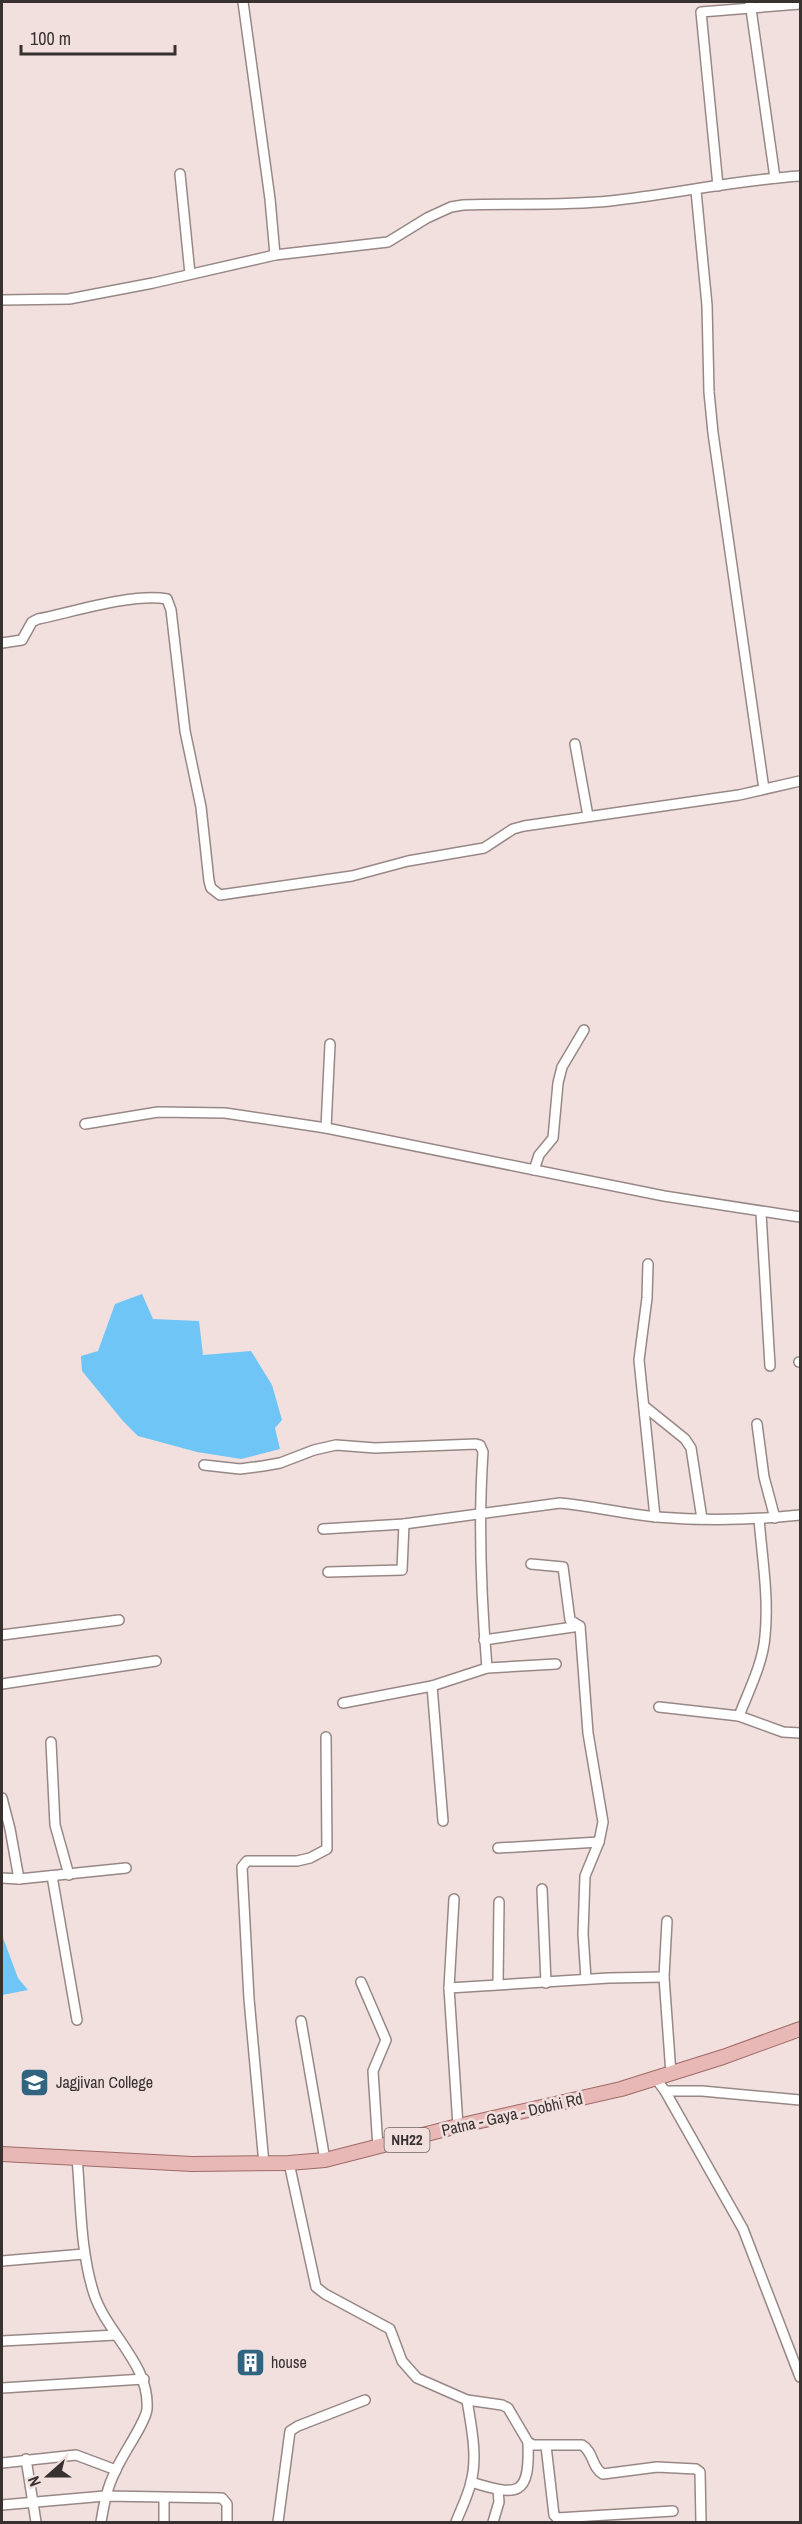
<svg xmlns="http://www.w3.org/2000/svg" width="802" height="2524" font-family="'Archivo Narrow',sans-serif">
<style>
.water{fill:#6ec5f6}
.lines{fill:none;stroke-linecap:round;stroke-linejoin:round}
.street-casing{stroke:#978886;stroke-width:12}
.primary-casing{stroke:#9f6a67;stroke-width:16}
.street{stroke:#fff;stroke-width:9}
.primary{stroke:#e7b8b5;stroke-width:14}
.labels{text-anchor:middle;stroke-width:5;stroke-linejoin:round;paint-order:stroke}
.shield{fill:#f2e0df;stroke:#6f6664;stroke-width:1.5}
.shield-label{font-size:15px;font-weight:bold;fill:#373130}
.poi-label{font-size:16px;fill:#373130;stroke:#f2e0df;text-anchor:start}
.street-label{font-size:16px;fill:#373130;stroke:#f2e0df}
</style>
<rect width="100%" height="100%" fill="#f2e0df"/>
<g class="water">
<path d="M142 1294 153 1319 199 1321 203 1355 251 1351 272 1385 282 1420 275 1428 280 1449 241 1459 197 1452 138 1436 123 1421 82 1371 81 1356 98 1351 115 1304Z"/>
<path d="M2 1935 18 1978 28 1990 2 1995Z"/>
</g>
<g class="lines">
<defs>
<g id="street">
<path d="M243 2 270 199 275 255"/>
<path d="M750 2 775 178"/>
<path d="M180 174 190 274"/>
<path d="M718 186 701 12 800 4"/>
<path d="M696 191 707 305 709 392 713 433 764 789"/>
<path d="M2 300 69 299 153 283 275 255 388 242 427 218 451 207 463 205C512 203 561 206 610 201 674 194 736 180 800 176"/>
<path d="M2 643 22 640 32 622 38 619C73 612 132 593 167 599L171 610 185 731 201 807 209 881 211 888 220 895 352 876 408 861 484 848 513 829 524 826 739 795 800 781"/>
<path d="M575 744 588 816"/>
<path d="M85 1124 158 1112 225 1113 326 1128 664 1196 800 1217"/>
<path d="M326 1128 330 1044"/>
<path d="M534 1170 539 1155 553 1138 558 1083 562 1067 584 1030"/>
<path d="M761 1213 770 1366"/>
<path d="M648 1264 647 1298 639 1360 655 1517"/>
<path d="M799 1362H800"/>
<path d="M644 1406 685 1439 691 1448 702 1519"/>
<path d="M757 1424 764 1477 775 1518"/>
<path d="M204 1465 240 1469 263 1466 280 1463 314 1450 336 1445 375 1448 476 1444 480 1445 483 1452C478 1525 481 1596 487 1668"/>
<path d="M323 1529 404 1524 560 1503C593 1506 624 1514 657 1517 704 1521 753 1520 800 1515"/>
<path d="M531 1564 563 1567 570 1620 578 1625"/>
<path d="M328 1572 402 1570 404 1524"/>
<path d="M2 1635 119 1620"/>
<path d="M484 1640 580 1626 588 1733 603 1822 599 1842 585 1876 583 1934 586 1979"/>
<path d="M2 1684 156 1661"/>
<path d="M432 1686 443 1821"/>
<path d="M343 1703 432 1686 487 1668 556 1664"/>
<path d="M659 1707 739 1716 783 1732 800 1733"/>
<path d="M739 1716C749 1690 763 1663 765 1636 769 1597 762 1557 759 1519"/>
<path d="M51 1742 55 1825 69 1875"/>
<path d="M2 1798 10 1829 19 1879"/>
<path d="M498 1848 599 1842"/>
<path d="M52 1876 77 2020"/>
<path d="M2 1878 19 1879 126 1868"/>
<path d="M542 1889 546 1983"/>
<path d="M454 1899 449 1988 458 2126"/>
<path d="M667 1921 664 1977 671 2074"/>
<path d="M361 1982 386 2040 373 2071 378 2148"/>
<path d="M498 1984 499 1902"/>
<path d="M449 1988 609 1978 664 1977"/>
<path d="M301 2021 325 2160"/>
<path d="M656 2079 665 2091 743 2229 800 2377"/>
<path d="M665 2091H702L800 2100"/>
<path d="M77 2157C81 2203 80 2250 94 2294 107 2334 150 2364 147 2409 146 2422 122 2455 116 2470 107 2487 104 2504 101 2522"/>
<path d="M289 2163 316 2287 325 2294 390 2329 402 2361 417 2378 467 2400 502 2405 508 2408 528 2442 533 2445H582C594 2452 591 2467 603 2474L657 2467 696 2469 700 2472 701 2522"/>
<path d="M264 2164 249 1999 242 1867 247 1861H297L310 1858 327 1849 326 1737"/>
<path d="M2 2261 84 2254"/>
<path d="M2 2341 116 2335"/>
<path d="M2 2388 144 2379"/>
<path d="M546 2446 554 2515 557 2518 673 2511"/>
<path d="M26 2459 36 2522"/>
<path d="M2 2463 76 2455 116 2470"/>
<path d="M471 2482C519 2497 530 2496 528 2442"/>
<path d="M164 2499V2522"/>
<path d="M2 2505 105 2496 222 2498 227 2504V2522"/>
<path d="M278 2522 290 2431 298 2426 365 2400"/>
<path d="M456 2522C461 2509 468 2496 471 2482 478 2456 471 2426 467 2400"/>
<path d="M493 2522 499 2502 498 2490"/>
</g>
<path id="primary" d="M2 2154 192 2164 289 2163 325 2160 458 2126 621 2089 723 2057 800 2029"/>
</defs>
<use href="#street" class="street-casing"/>
<use href="#primary" class="primary-casing"/>
<use href="#street" class="street"/>
<use href="#primary" class="primary"/>
</g>
<defs>
<symbol id="school-square" viewBox="-11 -11 22 22"><rect x="-9" y="-9" width="18" height="18" rx="4" fill="#306481" stroke="#f2e0df"/><path d="M0-5L7-2L0 1L-7-2ZM-4 1L0 2.5L4 1V4Q0 6-4 4Z" fill="#fff"/></symbol>
<symbol id="building-square" viewBox="-11 -11 22 22"><rect x="-9" y="-9" width="18" height="18" rx="4" fill="#306481" stroke="#f2e0df"/><path d="M-4-6H4V6H1V3H-1V6H-4ZM-2.5-4.3h1.7v1.8h-1.7ZM.8-4.3h1.7v1.8H.8ZM-2.5-1h1.7V.8h-1.7ZM.8-1h1.7V.8H.8Z" fill="#fff"/></symbol>
</defs>
<g fill-rule="evenodd">
<use href="#school-square" x="18" y="2066" width="33" height="33"/>
<use href="#building-square" x="234" y="2346" width="33" height="33"/>
</g>
<g class="labels">
<rect class="shield" x="384.5" y="2128" width="45" height="24" rx="4.5"/>
<g class="shield-label">
<text x="407" y="2145">NH22</text>
</g>
<g class="poi-label">
<text x="56" y="2088">Jagjivan College</text>
<text x="271" y="2368">house</text>
</g>
<g class="street-label">
<text transform="translate(512 2114) rotate(-13)" y="6">Patna - Gaya - Dobhi Rd</text>
</g>
</g>
<rect width="802" height="2524" fill="none" stroke="#373130" stroke-width="6"/>
<g transform="translate(48 2476) rotate(249)" stroke="#f2e0df" stroke-width="4.5" paint-order="stroke">
<path d="M0-4.5L10 22L0 15L-10 22Z" fill="#373130"/>
<text y="-9" font-size="16" font-weight="bold" text-anchor="middle" fill="#373130">N</text>
</g>
<path d="M21 45v9h154v-9" fill="none" stroke="#373130" stroke-width="3"/>
<text x="30" y="45" font-size="18" fill="#373130" stroke="#f2e0df" stroke-width="4.5" paint-order="stroke">100 m</text>
</svg>
